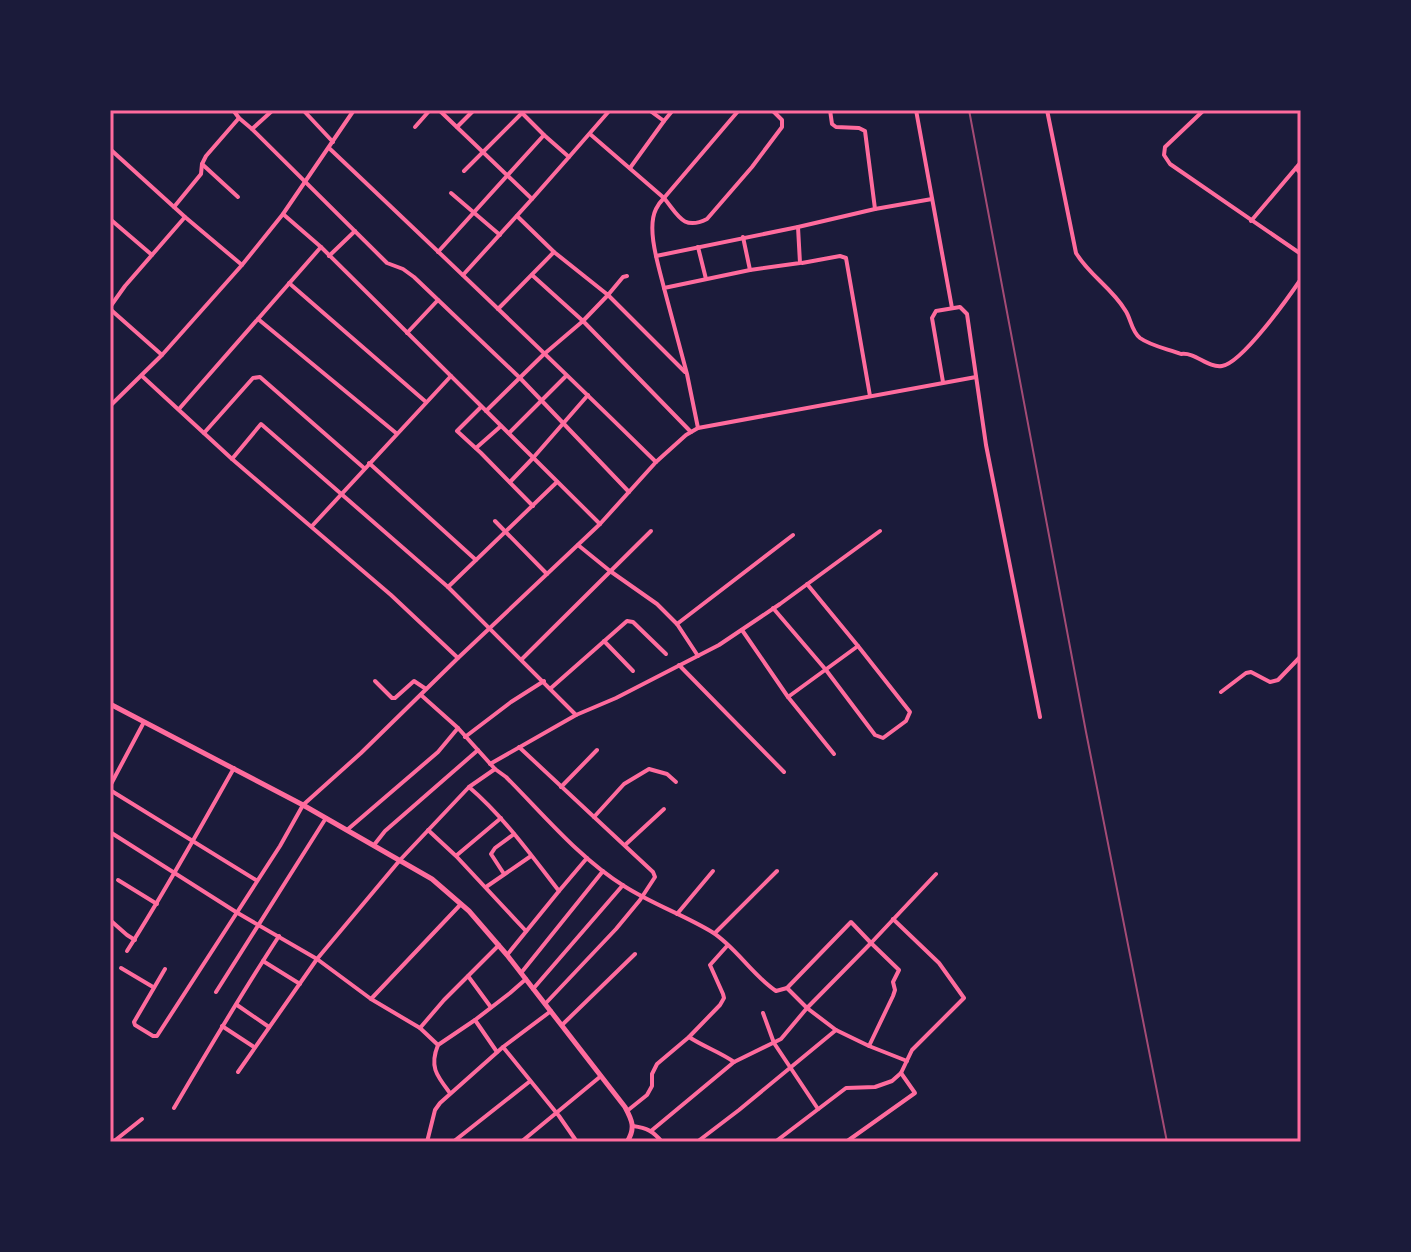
<svg xmlns="http://www.w3.org/2000/svg" width="1411" height="1252" font-family="Merriweather,serif">
<style>
.lines{fill:none;stroke-linecap:round;stroke-linejoin:round}
.minor{stroke:#ff6b9d;stroke-width:4}
.tertiary{stroke:#ff6b9d;stroke-width:5}
.rail{stroke:#a44b75;stroke-width:2}
.neatline{fill:none;stroke:#ff6b9d;stroke-width:3}
</style>
<rect width="100%" height="100%" fill="#1b1b3a"/>
<g class="lines">
<g class="minor">
<path d="M233 110 239 118 252 129"/>
<path d="M273 110 252 129 387 263 403 269 414 277 520 378 629 492"/>
<path d="M303 110 333 142"/>
<path d="M439 110 532 199 463 275"/>
<path d="M519 110 544 135 569 157 610 110"/>
<path d="M649 110 664 121 673 110"/>
<path d="M916 110 952 308"/>
<path d="M1047 110 1076 253C1089 275 1112 288 1125 310 1131 318 1131 331 1140 338 1151 346 1168 349 1181 354 1196 352 1207 368 1222 366 1242 363 1288 298 1301 279"/>
<path d="M1204 110 1165 147 1164 155 1170 164 1301 254"/>
<path d="M415 127 430 110"/>
<path d="M457 127 474 110"/>
<path d="M590 134 664 198 739 110"/>
<path d="M329 148C439 252 548 356 656 462"/>
<path d="M110 149 185 217 242 265"/>
<path d="M202 164 238 197"/>
<path d="M630 168 664 121"/>
<path d="M1296 168 1301 174"/>
<path d="M464 171 522 113"/>
<path d="M451 193 500 235"/>
<path d="M532 199 569 157"/>
<path d="M174 207 201 174 202 164 206 156 239 118"/>
<path d="M875 209 932 199"/>
<path d="M283 214 321 247 600 524"/>
<path d="M517 216 554 252 608 295 623 277 627 276"/>
<path d="M110 219 152 255"/>
<path d="M1251 221 1301 162"/>
<path d="M743 237 750 270"/>
<path d="M698 247 706 279"/>
<path d="M438 252 544 135"/>
<path d="M329 256 355 231"/>
<path d="M656 256 798 227"/>
<path d="M802 263 840 256 846 258 870 396"/>
<path d="M532 275 583 321 608 295 685 372"/>
<path d="M289 283 426 402"/>
<path d="M664 288C659 267 646 229 656 209 658 205 661 201 664 198 678 215 683 231 707 219L752 167 782 127V120L772 110"/>
<path d="M110 307 125 286 185 217"/>
<path d="M110 309 162 355"/>
<path d="M498 309 554 252"/>
<path d="M258 319 396 433"/>
<path d="M407 333 438 300"/>
<path d="M142 376 232 459 391 595 458 658"/>
<path d="M943 382 932 318 936 311 960 307 967 314 986 445 1040 717"/>
<path d="M110 406 162 355 242 265 283 214 354 110"/>
<path d="M481 407 457 431 481 453 533 506"/>
<path d="M179 409 321 247"/>
<path d="M486 411 543 355 583 321 691 432"/>
<path d="M698 428 687 374 664 288 750 270 800 263 798 227 875 209 865 131 859 128 836 127 832 124 830 110"/>
<path d="M204 433 253 378 260 377 364 468"/>
<path d="M509 433 566 376"/>
<path d="M476 448 501 426"/>
<path d="M232 459 261 424 448 587 576 715"/>
<path d="M369 463 476 560"/>
<path d="M510 482 533 458 588 395"/>
<path d="M495 521 547 574"/>
<path d="M312 526 451 376"/>
<path d="M578 545 610 571 657 604 677 624 698 656"/>
<path d="M807 584 858 646"/>
<path d="M448 587 557 482"/>
<path d="M773 608 826 670 875 735 883 738 906 721 910 712 858 646 788 697"/>
<path d="M677 624 793 535"/>
<path d="M742 630 788 697 834 754"/>
<path d="M604 641 633 671"/>
<path d="M522 659 651 531"/>
<path d="M679 665 784 772"/>
<path d="M375 681 392 698H395L414 681 426 689"/>
<path d="M551 688 627 621 633 622 666 654"/>
<path d="M1221 692 1246 673 1251 672 1270 682 1278 680 1301 656"/>
<path d="M421 695 458 728 495 769 506 777C543 814 580 859 624 886 652 904 684 915 712 932 736 947 752 975 776 991L787 988 851 922 871 943 936 874"/>
<path d="M465 737 511 702 544 681"/>
<path d="M519 747 653 872 655 877 640 900 616 929 545 1004"/>
<path d="M490 764 576 715 616 698 719 645 780 604 880 531"/>
<path d="M110 786 144 722"/>
<path d="M469 787C504 817 531 855 559 891L507 955"/>
<path d="M561 787 597 750"/>
<path d="M110 790 256 880"/>
<path d="M594 817 624 784 649 769 667 774 676 782"/>
<path d="M347 830 438 752 458 728"/>
<path d="M428 830 456 856 526 931"/>
<path d="M110 832 236 912 317 959 371 999 461 904"/>
<path d="M374 845 385 831 478 750"/>
<path d="M625 845 664 809"/>
<path d="M457 855 501 818"/>
<path d="M504 874 491 854 495 848 514 834"/>
<path d="M118 880 157 904"/>
<path d="M486 887 531 856"/>
<path d="M559 891 587 858"/>
<path d="M677 914 713 871"/>
<path d="M110 920 127 935 135 940"/>
<path d="M715 933 777 871"/>
<path d="M871 943 899 970 893 982 895 990 893 996 869 1046 836 1030 807 1008Z"/>
<path d="M127 951C165 892 199 830 234 768"/>
<path d="M263 961 300 984"/>
<path d="M121 968 153 987"/>
<path d="M165 969 134 1022 135 1025 153 1036H157L280 846 303 805 361 753 458 658 600 524 656 462 686 435 698 428 976 377"/>
<path d="M521 973 603 871"/>
<path d="M468 976 490 1006"/>
<path d="M533 989 623 885"/>
<path d="M216 992 326 818"/>
<path d="M371 999 420 1028 438 1045"/>
<path d="M237 1005 269 1027"/>
<path d="M551 1011 503 1047 559 1116 577 1142"/>
<path d="M763 1013 774 1043 818 1109"/>
<path d="M562 1025 635 954"/>
<path d="M222 1026 254 1047"/>
<path d="M420 1028 444 1000 499 945"/>
<path d="M689 1037C704 1047 720 1052 734 1062"/>
<path d="M869 1046 907 1061"/>
<path d="M497 1052 475 1020 510 993 526 979"/>
<path d="M238 1072 317 959 400 860 469 787 495 769"/>
<path d="M450 1093C437 1076 429 1067 438 1045L475 1020"/>
<path d="M174 1108C208 1050 242 993 279 936"/>
<path d="M627 1111 647 1095 652 1086V1074L657 1064 689 1037 720 1005 724 998 723 994 710 965 727 946"/>
<path d="M633 1126C647 1128 653 1131 662 1142"/>
<path d="M651 1131 734 1062 781 1039 807 1008 787 988"/>
<path d="M113 1142 142 1119"/>
<path d="M427 1142 435 1110 440 1103 503 1047"/>
<path d="M453 1142 529 1082"/>
<path d="M521 1142 601 1076"/>
<path d="M697 1142 739 1110 836 1030"/>
<path d="M775 1142 846 1088 875 1087 892 1081 901 1073 912 1050 964 998 939 963 893 919"/>
<path d="M846 1142 915 1093 901 1073"/>
</g>
<path class="tertiary" d="M110 704 303 805 432 879 469 911 507 955 625 1107C632 1120 636 1128 627 1142"/>
<path class="rail" d="M969 110 1086 732 1167 1142"/>
</g>
<rect width="1411" height="1252" fill="none" stroke="#1b1b3a" stroke-width="224"/>
<rect x="112" y="112" width="1187" height="1028" class="neatline"/>
</svg>
